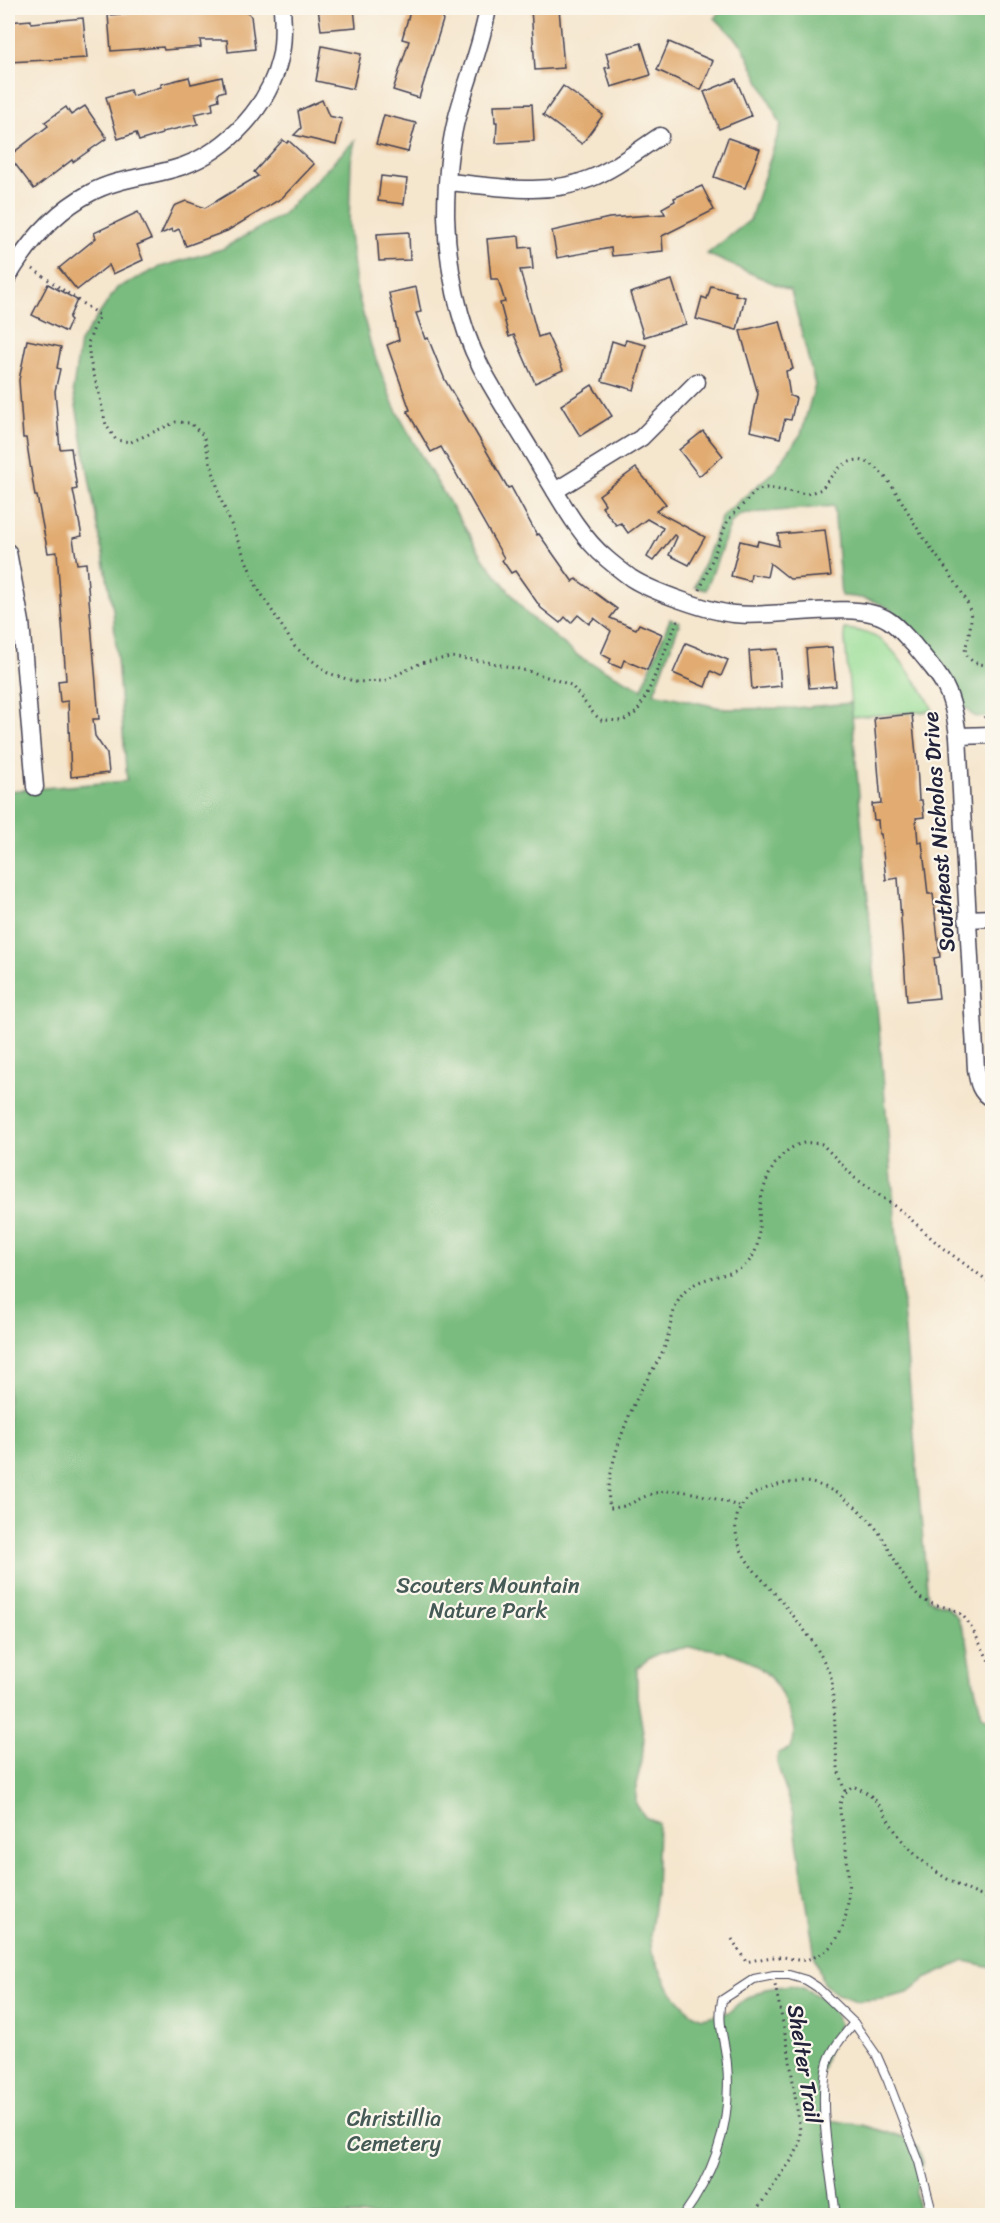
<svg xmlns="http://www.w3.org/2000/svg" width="1000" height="2223" font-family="Sriracha,sans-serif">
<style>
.green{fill:#98dd96;stroke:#5d8068;stroke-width:1.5}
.forest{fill:#7abc7f;stroke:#4e6f5d;stroke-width:1.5}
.building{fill:#e1ab71}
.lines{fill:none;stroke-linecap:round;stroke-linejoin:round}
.service-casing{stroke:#423f51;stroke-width:10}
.minor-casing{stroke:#423f51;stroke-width:19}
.path{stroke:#423f51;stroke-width:3;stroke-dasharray:1.5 4.5;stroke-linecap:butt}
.service{stroke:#fff;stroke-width:8}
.minor{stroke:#fff;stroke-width:16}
.labels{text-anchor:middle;stroke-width:4.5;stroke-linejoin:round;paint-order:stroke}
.street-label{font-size:22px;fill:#22223b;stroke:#fbf7ec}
.park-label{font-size:22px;fill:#455a56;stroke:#fbf7ec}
</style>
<rect width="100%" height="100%" fill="#fbf7ec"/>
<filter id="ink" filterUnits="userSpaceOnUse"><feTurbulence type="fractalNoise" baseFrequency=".0167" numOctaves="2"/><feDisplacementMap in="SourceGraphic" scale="12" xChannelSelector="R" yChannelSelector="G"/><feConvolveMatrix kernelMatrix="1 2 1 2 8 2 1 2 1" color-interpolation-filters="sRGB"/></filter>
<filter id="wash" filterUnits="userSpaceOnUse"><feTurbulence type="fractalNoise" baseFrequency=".008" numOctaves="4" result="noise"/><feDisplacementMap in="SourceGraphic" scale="24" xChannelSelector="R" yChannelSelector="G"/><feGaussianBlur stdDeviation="1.35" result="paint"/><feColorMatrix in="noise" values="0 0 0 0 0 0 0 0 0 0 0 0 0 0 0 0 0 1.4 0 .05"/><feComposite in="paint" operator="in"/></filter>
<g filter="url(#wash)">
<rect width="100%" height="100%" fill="#f5e6ce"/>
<path class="green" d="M844 629C880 631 892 647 911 675 920 686 928 697 933 711L852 717Z"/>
<g class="forest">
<path d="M742 8H992V716C982 717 972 720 967 708L960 709C951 685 943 671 929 651 904 616 886 597 841 596L834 506 741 514 731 523 706 590 695 587 722 516 773 472 801 434 815 385 791 291 707 254 750 220 781 125 742 45 715 18 721 11Z"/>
<path d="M355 140 351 162 349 224 356 286 371 346 394 406 424 461 484 559 527 614 581 658 642 689 670 619 680 622 654 693 726 709 794 708 851 703 928 1599 947 1607 957 1617 967 1640 974 1683 982 1715 992 1723V1967L965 1961 925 1979 908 1993 883 1999 856 2001 837 1994 823 1983 815 1957 793 1814 777 1763 778 1753 791 1748C797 1735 793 1720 787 1708 784 1701 782 1693 777 1687 754 1650 699 1641 660 1653 652 1655 644 1663 637 1668V1696L644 1738 642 1761 636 1784V1804L645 1817 658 1823 656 1893 650 1936 652 1953 670 1990 690 2012 702 2018 729 2012 739 2003 765 1989 790 1985 803 1988 824 1999 835 2012 839 2026 828 2051 820 2076 822 2113 830 2120 862 2125 903 2137 918 2148 923 2163 916 2190 918 2215 8 2216V791L127 781 113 610 73 389 80 342 117 288 160 267 222 249 282 215Z"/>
</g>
<g id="blocks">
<g class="building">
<path d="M200 8H244L251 16 255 49 228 52 227 40H200L201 47 164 50 163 47 111 51 108 15Z"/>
<path d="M318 8H354L356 27 321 30Z"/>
<path d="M411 8 444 17 419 98 393 90 409 41 402 39Z"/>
<path d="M531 8H559L564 68 535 70Z"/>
<path d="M83 18 87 58 8 62V22L31 20V23Z"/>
<path d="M669 42 713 61 701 90 657 70Z"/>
<path d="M641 43 651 75 611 87 605 68 610 67 606 53Z"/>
<path d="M322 46 361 54 353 89 316 81Z"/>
<path d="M189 77 191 84 222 77 225 91 218 93 219 100 212 102 213 110 195 114 198 124 162 132V134L139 141 136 133 118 139 106 97 130 90 132 96 161 87V84Z"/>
<path d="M736 79 751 116 719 129 704 92Z"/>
<path d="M563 86 603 115 582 144 543 115Z"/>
<path d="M322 100 329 116 342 119 336 145 294 135 301 128 298 111Z"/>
<path d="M532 104 534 141 496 143 497 122H495L494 105Z"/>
<path d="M85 106 107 138 73 162 72 160 34 189 9 156 48 126 45 122 66 107 71 115Z"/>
<path d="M384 115 416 123 408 152 376 144Z"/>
<path d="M728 138 760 149 745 188 714 177Z"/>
<path d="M283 140 287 143 289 141 314 164 282 198 227 231 186 246 179 229 173 232 172 229 161 234 174 206 186 201 205 208 258 176 254 172Z"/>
<path d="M381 176 407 179 404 204 378 201Z"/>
<path d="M702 186 714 210 662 236 663 251 612 256 611 248 557 258 552 231 609 218 665 214 662 208 675 201 674 198Z"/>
<path d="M138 212 151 239 137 245 143 260 113 274 109 265 77 290 59 268 96 238 94 233Z"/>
<path d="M409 232 410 260 379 261 377 234Z"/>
<path d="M519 236 520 248 531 247 533 269 520 270 538 337 547 334 563 370 535 383 514 335 509 337 500 303 505 302 498 279H491L487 239Z"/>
<path d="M672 280 686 324 644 337 630 293Z"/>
<path d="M48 284 77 300 69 318 71 320 66 332 32 315Z"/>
<path d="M711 286 736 292 735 295 745 297 737 330 696 319 702 297 707 299Z"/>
<path d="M416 287 421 312 416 313 425 339 428 338 445 380 508 488 511 487 537 535 539 534 573 582 576 579 617 609 610 618 636 629 639 624 662 634 647 670 624 660 621 668 609 663 611 659 601 654 611 631 594 618 589 624 578 615 571 623 565 617 560 623 541 608 515 571 511 573 502 560 504 558 441 447 431 452 407 411 410 410 387 345 399 340 389 293Z"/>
<path d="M780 321 793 369 786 371 790 396 796 398 791 420 785 419 780 438 750 431 758 394 740 331Z"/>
<path d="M27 340 61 347 57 368 60 369 55 391 60 449 71 448 77 489 73 490 82 536 73 538 77 564 86 563 99 719H93L95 736 107 754 109 773 71 777 68 701 60 702 58 681 66 680 57 552 48 553 37 496H35L26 438H23L19 380Z"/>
<path d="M626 340 646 345 634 390 602 381 612 341 624 345Z"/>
<path d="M592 385 612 416 580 436 561 405Z"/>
<path d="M703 431 723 456 699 476 679 450Z"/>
<path d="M636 468 666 504 656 511 705 537 689 565 669 555 677 537 674 535 653 561 647 557 663 528 647 519 628 533 621 523 616 525 602 507 605 504 599 495Z"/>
<path d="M825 530 831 576 790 579 770 563 767 577 751 574 750 581 731 576 740 541 757 545 758 541 779 546 778 534Z"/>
<path d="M686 643 728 660 721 676 711 671 705 687 673 673Z"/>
<path d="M832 647 836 686 809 688 806 649Z"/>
<path d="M778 649 781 686 752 689 749 651Z"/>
<path d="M912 714 917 765 919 800H922L924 817 916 818 918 843 922 842 928 894H933L940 957 934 958 939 998 907 1001 898 878 886 880 881 834H879L878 820H874L872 804 881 803 874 718Z"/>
</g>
</g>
</g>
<g filter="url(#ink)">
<use href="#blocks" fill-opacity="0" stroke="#423f51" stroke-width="1.5"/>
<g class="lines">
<defs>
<g id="service">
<path d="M683 2216C716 2171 732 2119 727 2064 725 2040 717 2025 722 2000L754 1979 774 1975H789L806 1980 817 1987 854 2023 877 2056 888 2081 919 2162 933 2216"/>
<path d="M836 2216C831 2175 817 2099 828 2062 833 2047 844 2035 854 2023"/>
</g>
<g id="minor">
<path d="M488 8C482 44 468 77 458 113 449 145 446 182 446 216 447 265 458 323 481 367 499 401 521 433 540 466 559 497 578 535 607 559 614 565 623 572 631 578 651 591 710 612 734 614 777 619 855 599 888 620 898 626 906 637 914 645 944 681 952 689 958 736L976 1069C978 1083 980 1093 992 1099"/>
<path d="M448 182C494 186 545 197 589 179 615 169 637 151 660 136"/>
<path d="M8 277C28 243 56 211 90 193 119 177 152 177 183 166 229 149 269 106 280 58 284 42 283 24 282 8"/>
<path d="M555 491 641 438 697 382"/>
<path d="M8 552 21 622 35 787"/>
<path d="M958 736 992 735"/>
<path d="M967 919 992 918"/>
</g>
</defs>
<use href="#service" class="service-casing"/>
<use href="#minor" class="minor-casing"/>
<g class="path">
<path d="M33 269 99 315 88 343 90 361 98 389 106 425 116 440 131 442 176 422 190 423 203 435 221 500 257 587 295 647 328 673 356 682 384 681 421 663 451 657 483 661 532 672 571 685 594 714 601 720 623 721 637 712 648 692 679 617"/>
<path d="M700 590 728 520 756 491 766 488 807 494 822 489C869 416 898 501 923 537 935 555 966 592 970 611 973 626 967 638 965 652 971 664 980 665 992 665"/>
<path d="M984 718 989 712 992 703"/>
<path d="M739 1506C711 1498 678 1484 649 1495 632 1501 631 1507 610 1508 603 1478 625 1422 639 1394 647 1378 658 1363 665 1346 672 1326 671 1302 689 1288 708 1273 737 1278 750 1260 762 1245 758 1225 760 1207 763 1182 776 1149 804 1143 809 1142 817 1144 822 1144L855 1178 903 1212 940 1246 992 1284"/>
<path d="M845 1791C832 1761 837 1729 833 1697 832 1690 833 1681 830 1675 819 1646 797 1620 777 1596 760 1576 740 1560 736 1532 734 1512 744 1497 762 1490 775 1485 789 1482 802 1482 833 1482 869 1515 884 1540 895 1559 903 1579 917 1595 929 1608 950 1604 962 1615 972 1625 984 1653 992 1666"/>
<path d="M732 1939 746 1962C756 1960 767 1957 778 1957 788 1956 799 1963 809 1959 860 1944 849 1873 844 1833 843 1824 839 1813 840 1805 841 1797 846 1791 852 1786 881 1795 884 1817 901 1839 926 1869 956 1887 992 1900"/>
<path d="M752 2216 793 2158 800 2144V2130L788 2047 775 1985"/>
</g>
<use href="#service" class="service"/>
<use href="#minor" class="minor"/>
</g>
</g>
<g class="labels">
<g class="street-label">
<text transform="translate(938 832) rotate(-94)" y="8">Southeast Nicholas Drive</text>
<text transform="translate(805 2064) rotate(81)" y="8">Shelter Trail</text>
</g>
<g class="park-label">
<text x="488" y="1593">Scouters Mountain<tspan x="488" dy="25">Nature Park</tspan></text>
<text x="394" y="2126">Christillia<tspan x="394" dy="25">Cemetery</tspan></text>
</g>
</g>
<rect width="1000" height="2223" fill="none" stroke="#fbf7ec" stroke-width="30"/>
</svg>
